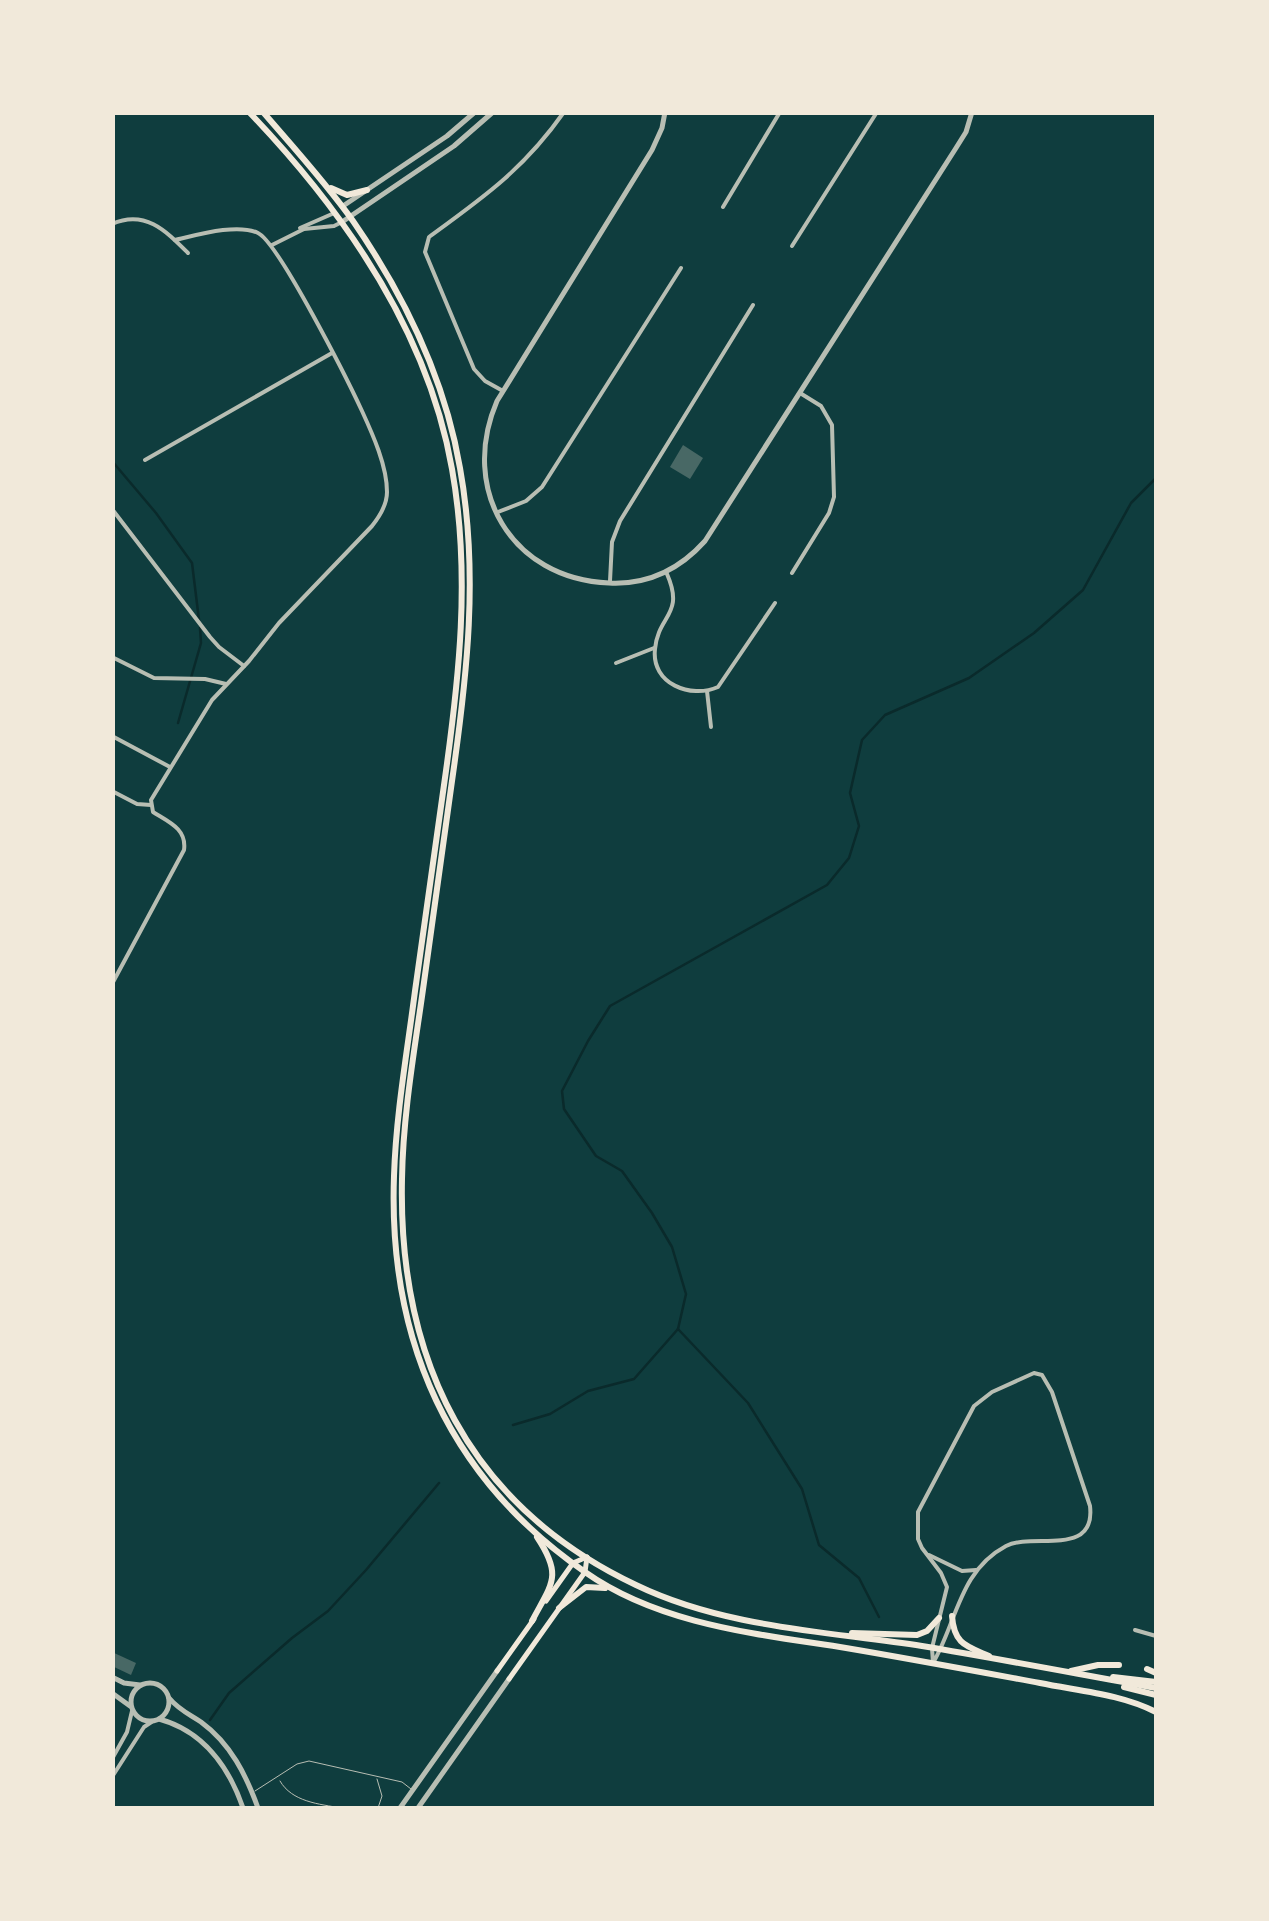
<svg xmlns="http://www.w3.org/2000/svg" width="1269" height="1921" font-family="Poppins,sans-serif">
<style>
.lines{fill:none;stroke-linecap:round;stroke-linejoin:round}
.stream{stroke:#0a2a2b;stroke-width:2.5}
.building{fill:#486865}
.service{stroke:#b8beb3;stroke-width:1}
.minor{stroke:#b8beb3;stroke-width:4}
.tertiary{stroke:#b8beb3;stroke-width:5}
.secondary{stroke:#f1e9da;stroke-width:5}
.primary{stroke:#f1e9da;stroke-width:6}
</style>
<rect width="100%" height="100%" fill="#0f3d3e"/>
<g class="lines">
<g class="stream">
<path d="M112 461 156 513 192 563 199 620"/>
<path d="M178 723 201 643 200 628"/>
<path d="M678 1329 748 1403 802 1489 819 1545 859 1578 879 1617"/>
<path d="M513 1425 550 1414 588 1391 634 1379 678 1329 686 1294 672 1247 652 1213 622 1171 596 1156 564 1109 562 1091 588 1041 610 1006 827 885 849 858 859 826 850 793 862 740 885 715 969 678 1034 633 1083 590 1131 503 1156 478"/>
<path d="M210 1720 229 1693 292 1638 328 1611 366 1570 439 1483"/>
</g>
</g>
<g class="building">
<path d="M683 445 703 458 690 479 670 467Z"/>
<path d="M112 1652 136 1663 131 1675 112 1666Z"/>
</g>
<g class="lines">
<g class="service">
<path d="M377 1779 382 1796 378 1808"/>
<path d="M280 1781C292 1802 319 1804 341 1808"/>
<path d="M255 1791 297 1764 309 1761 402 1782 411 1789"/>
</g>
<g class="minor">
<path d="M723 207 780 112"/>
<path d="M112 224C145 209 166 231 188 253"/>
<path d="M300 228 332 214"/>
<path d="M272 245 304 229 334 226 342 222"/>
<path d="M792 246 877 112"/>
<path d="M503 391 485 381 474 369 425 252 429 237C484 197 524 169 564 112"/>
<path d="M145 460 332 353"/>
<path d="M112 509 210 637 219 647 244 666"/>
<path d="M498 512 526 501 542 487 681 268"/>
<path d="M792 573 829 513 834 497 832 425 821 406 800 393"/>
<path d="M667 574C685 615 658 615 655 649 651 684 691 699 718 687L775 603"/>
<path d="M610 581 612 542 620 521 753 305"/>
<path d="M112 657 154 678 205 679 226 684"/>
<path d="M616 663 654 648"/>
<path d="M707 691 711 727"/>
<path d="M112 736 170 767"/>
<path d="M112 791 137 804 151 805"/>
<path d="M112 984 184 850C187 829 169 822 153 812L151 800 212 700 249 661 279 623 372 526C380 516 387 505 387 492 387 466 373 435 362 411 349 383 279 243 258 233 237 223 197 235 175 240"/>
<path d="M1034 1373 1042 1375 1052 1392 1090 1506C1096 1558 1033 1532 1006 1546 959 1571 957 1622 933 1663L932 1648 947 1587 941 1573 922 1548 918 1539V1512L974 1406 992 1392Z"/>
<path d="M929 1555 962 1571 976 1570"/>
<path d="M1135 1630 1156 1636"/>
<path d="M112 1759 127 1732 132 1711"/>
<path d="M112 1777 144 1727 153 1721"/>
</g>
<g class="tertiary">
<path d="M665 112 662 128 652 150 497 401C459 489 511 579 609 583 648 585 679 570 705 541L956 148 966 132 972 112"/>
<path d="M343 206 447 136 475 112"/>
<path d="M342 222 454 146 493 112"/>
<path d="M112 1677 124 1683 140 1685"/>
<circle cx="150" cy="1702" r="19"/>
<path d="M112 1693 130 1706"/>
<path d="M169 1698C179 1710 189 1714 201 1722 231 1744 246 1775 258 1808"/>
<path d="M159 1719C203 1731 229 1767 243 1808"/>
<path d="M400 1808 497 1671"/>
<path d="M418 1808 509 1679"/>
</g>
<g class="secondary">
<path d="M546 1601 573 1563 587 1557"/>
<path d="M497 1671 534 1619"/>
<path d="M509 1679 585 1572 587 1557"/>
</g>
<g class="primary">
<path d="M249 112C345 212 428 331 452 469 471 575 459 680 444 785 434 854 425 923 415 991 407 1053 396 1114 394 1176 388 1341 449 1478 585 1572 660 1625 758 1634 846 1648 911 1659 975 1671 1040 1683 1079 1691 1121 1694 1156 1712"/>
<path d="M263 112C294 148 326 183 353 221 404 295 445 380 460 468 479 573 467 677 452 781 443 846 434 910 425 975 416 1042 403 1111 402 1179 398 1360 469 1506 636 1585 725 1628 826 1631 922 1646 1000 1659 1078 1674 1156 1688"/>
<path d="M331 188 347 195 367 190"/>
<path d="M559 1608 586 1587 605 1588"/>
<path d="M952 1616C954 1644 966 1646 989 1656"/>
<path d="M532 1621C552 1583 563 1576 537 1537"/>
<path d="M852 1633 917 1635 927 1631 939 1618"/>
<path d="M1147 1669 1156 1673"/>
<path d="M1071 1671 1098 1665H1119"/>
<path d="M1113 1677 1156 1682"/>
<path d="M1124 1687 1156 1695"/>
</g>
</g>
<rect width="1269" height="1921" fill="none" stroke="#f1e9da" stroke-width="230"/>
</svg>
